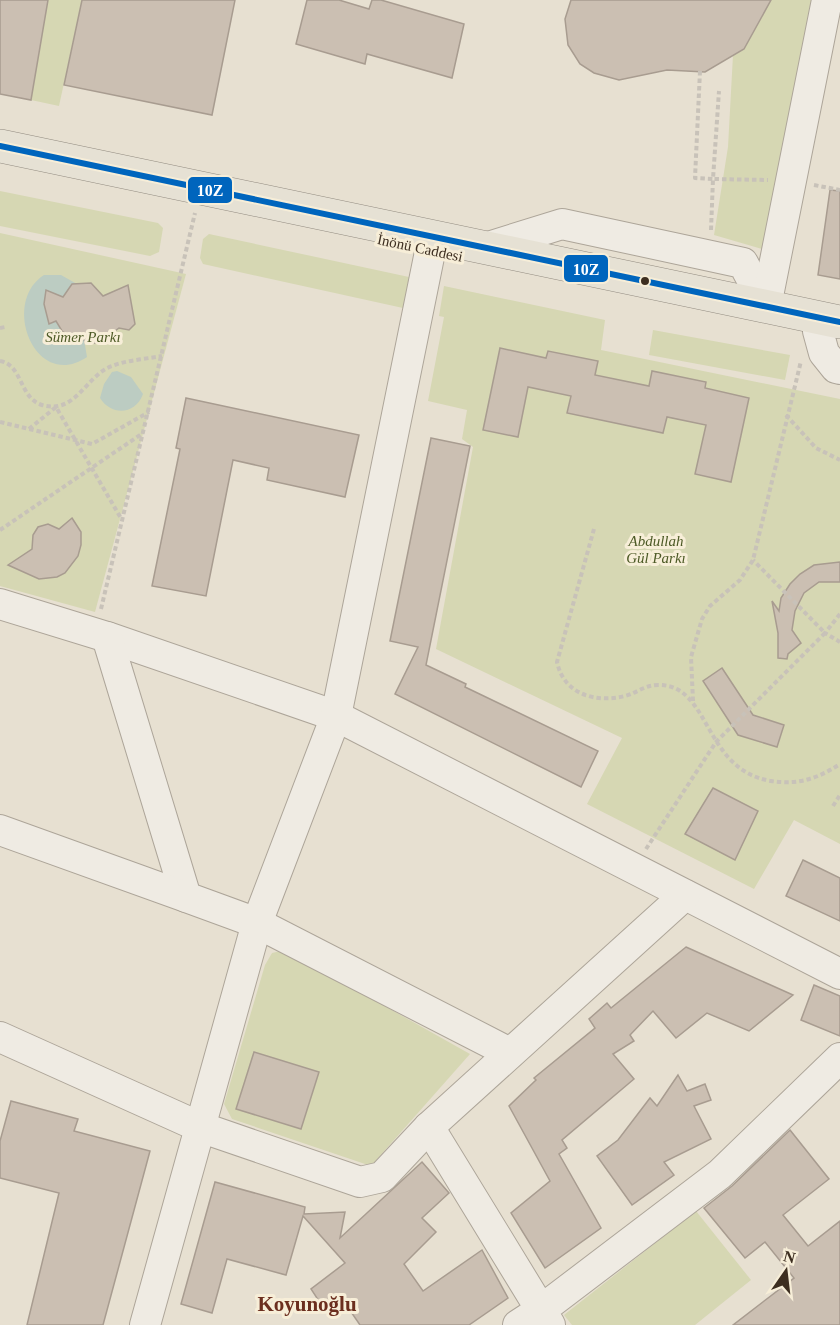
<svg xmlns="http://www.w3.org/2000/svg" width="840" height="1325" font-family="'Times New Roman',serif">
<style>
.green{fill:#d6d7b3}
.water{fill:#bcccc2}
.building{fill:#cbbfb2;stroke:#a89c90;stroke-width:1.5}
.lines{fill:none;stroke-linecap:round;stroke-linejoin:round}
.minor-casing{stroke:#ada599;stroke-width:32}
.major-casing{stroke:#928b80;stroke-width:34}
.path{stroke:#c8c2b9;stroke-width:4;stroke-dasharray:4.5 3;stroke-linecap:butt}
.minor{stroke:#efebe3;stroke-width:30}
.major{stroke:#e6e1d4;stroke-width:33}
.bus-1-casing{stroke:#f7eed8;stroke-width:10}
.bus-1{stroke:#0065bd;stroke-width:6}
.bus-dot{fill:#3d2e20;stroke:#f7eed8;stroke-width:2}
.labels{text-anchor:middle;stroke-width:6;stroke-linejoin:round;paint-order:stroke}
.street-label{font-size:15px;fill:#3d2e20;stroke:#f7eed8}
.park-label{font-size:15px;font-style:italic;fill:#4d5a26;stroke:#f7eed8}
.district-label{font-size:21px;font-weight:bold;fill:#6b2e1e;stroke:#f7eed8}
.line-badge{stroke:#f7eed8;stroke-width:2}
.badge-label{font-size:16px;text-anchor:middle;font-weight:bold;fill:#fff}
</style>
<rect width="100%" height="100%" fill="#e7e0d1"/>
<g class="green">
<path d="M48 0H82L59 106 31 100Z"/>
<path d="M771 0H817L762 249 714 235 728 147 733 55 744 49Z"/>
<path d="M0 191 158 223 163 228 159 252 150 256 0 226Z"/>
<path d="M0 233 186 274 95 612 0 586Z"/>
<path d="M209 234 409 277 403 308 203 264 200 258 203 239Z"/>
<path d="M444 286 605 320 601 350 840 399V844L794 820 754 889 587 804 622 738 436 649 473 447 462 439 467 410 428 401 444 317 439 316Z"/>
<path d="M653 330 790 355 785 380 649 355Z"/>
<path d="M285 950 470 1054 371 1166 232 1119 224 1104 265 965 272 953Z"/>
<path d="M696 1211 751 1280 695 1325H572L564 1315Z"/>
</g>
<g class="water">
<path d="M44 275H61L77 284 63 297 47 291 44 304 49 324 56 321 62 331 84 339 87 357C36 392 0 303 44 275Z"/>
<path d="M117 371 131 377 143 394C136 414 112 417 100 398L104 384 112 372Z"/>
</g>
<g class="building">
<path d="M0 0H48L31 100 0 94Z"/>
<path d="M82 0H235L212 115 64 85Z"/>
<path d="M307 0H339L369 9 372 0H381L464 24 452 78 367 54 365 64 296 44Z"/>
<path d="M571 0H771L744 49 705 72 667 70 619 80 594 73 580 64 568 45 565 19Z"/>
<path d="M830 190 840 191V279L818 275Z"/>
<path d="M91 283 103 296 128 285 135 324 129 330 119 328 99 343H85L84 339 71 337 62 331 56 321 49 324 44 304 46 290 63 297 72 284Z"/>
<path d="M500 348 546 358 548 351 598 361 595 375 649 386 652 371 706 382 705 388 749 398 731 482 695 474 706 425 667 417 663 433 567 413 571 396 528 387 518 437 483 430Z"/>
<path d="M186 398 359 435 345 497 267 480 269 468 233 460 206 596 152 586 180 449 176 448Z"/>
<path d="M431 438 470 446 426 665 466 684 465 687 598 751 581 787 395 694 418 647 390 641Z"/>
<path d="M72 518 81 532V545L78 556 65 573 57 577 39 579 8 565 32 549 33 535 38 527 48 524 59 529Z"/>
<path d="M840 562V582H819L804 593 795 611 792 630 801 643 788 654 787 659 778 658V633L772 601 779 611 781 598 790 584 800 574 814 565Z"/>
<path d="M722 668 753 715 784 725 777 747 738 735 703 681Z"/>
<path d="M713 788 758 811 735 860 685 834Z"/>
<path d="M803 860 840 878V921L786 896Z"/>
<path d="M686 947 793 995 749 1031 707 1013 676 1038 653 1011 630 1035 634 1041 613 1054 634 1079 562 1140 567 1148 559 1154 601 1228 545 1268 511 1213 550 1181 509 1106 536 1080 534 1078 595 1028 589 1019 607 1003 611 1008Z"/>
<path d="M814 985 840 996V1036L801 1020Z"/>
<path d="M254 1052 319 1072 301 1129 236 1109Z"/>
<path d="M678 1075 687 1091 705 1084 711 1100 694 1106 711 1139 664 1162 674 1175 632 1205 597 1156 618 1140 650 1098 657 1106Z"/>
<path d="M11 1101 78 1119 74 1131 150 1151 103 1325H27L59 1193 0 1178V1141Z"/>
<path d="M790 1130 829 1179 783 1215 808 1246 840 1221V1325H733L794 1278 765 1242 745 1258 704 1208 732 1186Z"/>
<path d="M422 1162 449 1193 422 1218 436 1232 404 1264 423 1291 482 1250 508 1298 469 1325H360L345 1303 328 1315 311 1289 345 1263 303 1216 286 1275 227 1259 212 1313 181 1304 215 1182 305 1207 304 1214 345 1212 340 1238Z"/>
</g>
<g class="lines">
<defs>
<g id="minor">
<path d="M485 248 562 224 743 263 766 306"/>
<path d="M766 306 827 0"/>
<path d="M818 331 824 353 836 368 840 369"/>
<path d="M0 604 107 637 336 716 840 974"/>
<path d="M107 637 186 897 257 923 510 1053"/>
<path d="M0 830 186 897"/>
<path d="M0 1037 200 1127 360 1182 382 1177 429 1127 685 895"/>
<path d="M429 1127 541 1310 518 1325"/>
<path d="M145 1325 257 923 336 716 433 237"/>
<path d="M550 1325 541 1310 720 1174 840 1058"/>
</g>
<path id="major" d="M0 146 840 322"/>
</defs>
<use href="#minor" class="minor-casing"/>
<use href="#major" class="major-casing"/>
<g class="path">
<path d="M700 71 695 178 713 179 719 91"/>
<path d="M814 185 840 190"/>
<path d="M711 230 713 179 768 180"/>
<path d="M0 328 5 327"/>
<path d="M0 361C23 365 19 398 42 405 76 415 86 375 112 366 127 360 146 359 162 356"/>
<path d="M786 415 816 448 840 460"/>
<path d="M0 422 92 444 149 412"/>
<path d="M29 429 56 407 122 520"/>
<path d="M594 529 557 662C564 695 596 703 625 696 637 693 644 685 659 685 711 685 703 770 771 781 798 785 817 779 840 764"/>
<path d="M0 530 143 433"/>
<path d="M101 609 195 213"/>
<path d="M840 614 825 633 840 642"/>
<path d="M693 701 691 657 702 619 710 606 740 580 753 560 801 361"/>
<path d="M833 806 840 795"/>
<path d="M646 849 716 742 825 633 753 560"/>
</g>
<use href="#minor" class="minor"/>
<use href="#major" class="major"/>
<defs>
<path id="bus-1" d="M0 146 840 322"/>
</defs>
<use href="#bus-1" class="bus-1-casing"/>
<use href="#bus-1" class="bus-1"/>
</g>
<circle class="bus-dot" cx="645" cy="281" r="5"/>
<g class="labels">
<g class="street-label">
<text transform="translate(420 248) rotate(12)" y="5">İnönü Caddesi</text>
</g>
<g class="park-label">
<text x="83" y="342">Sümer Parkı</text>
<text x="656" y="546">Abdullah<tspan x="656" dy="17">Gül Parkı</tspan></text>
</g>
<g class="district-label">
<text x="307" y="1311">Koyunoğlu</text>
</g>
</g>
<g class="line-badge">
<rect x="187" y="176" width="46" height="28" rx="6" fill="#0065bd"/>
<rect x="563" y="254" width="46" height="29" rx="6" fill="#0065bd"/>
</g>
<g class="badge-label">
<text x="210" y="196">10Z</text>
<text x="586" y="275">10Z</text>
</g>
<g transform="translate(786 1271) rotate(14)" stroke="#f7eed8" stroke-width="4.5" paint-order="stroke">
<path d="M0-4.5L10 22L0 15L-10 22Z" fill="#3d2e20"/>
<text y="-9" font-size="16" font-weight="bold" text-anchor="middle" fill="#3d2e20">N</text>
</g>
</svg>
